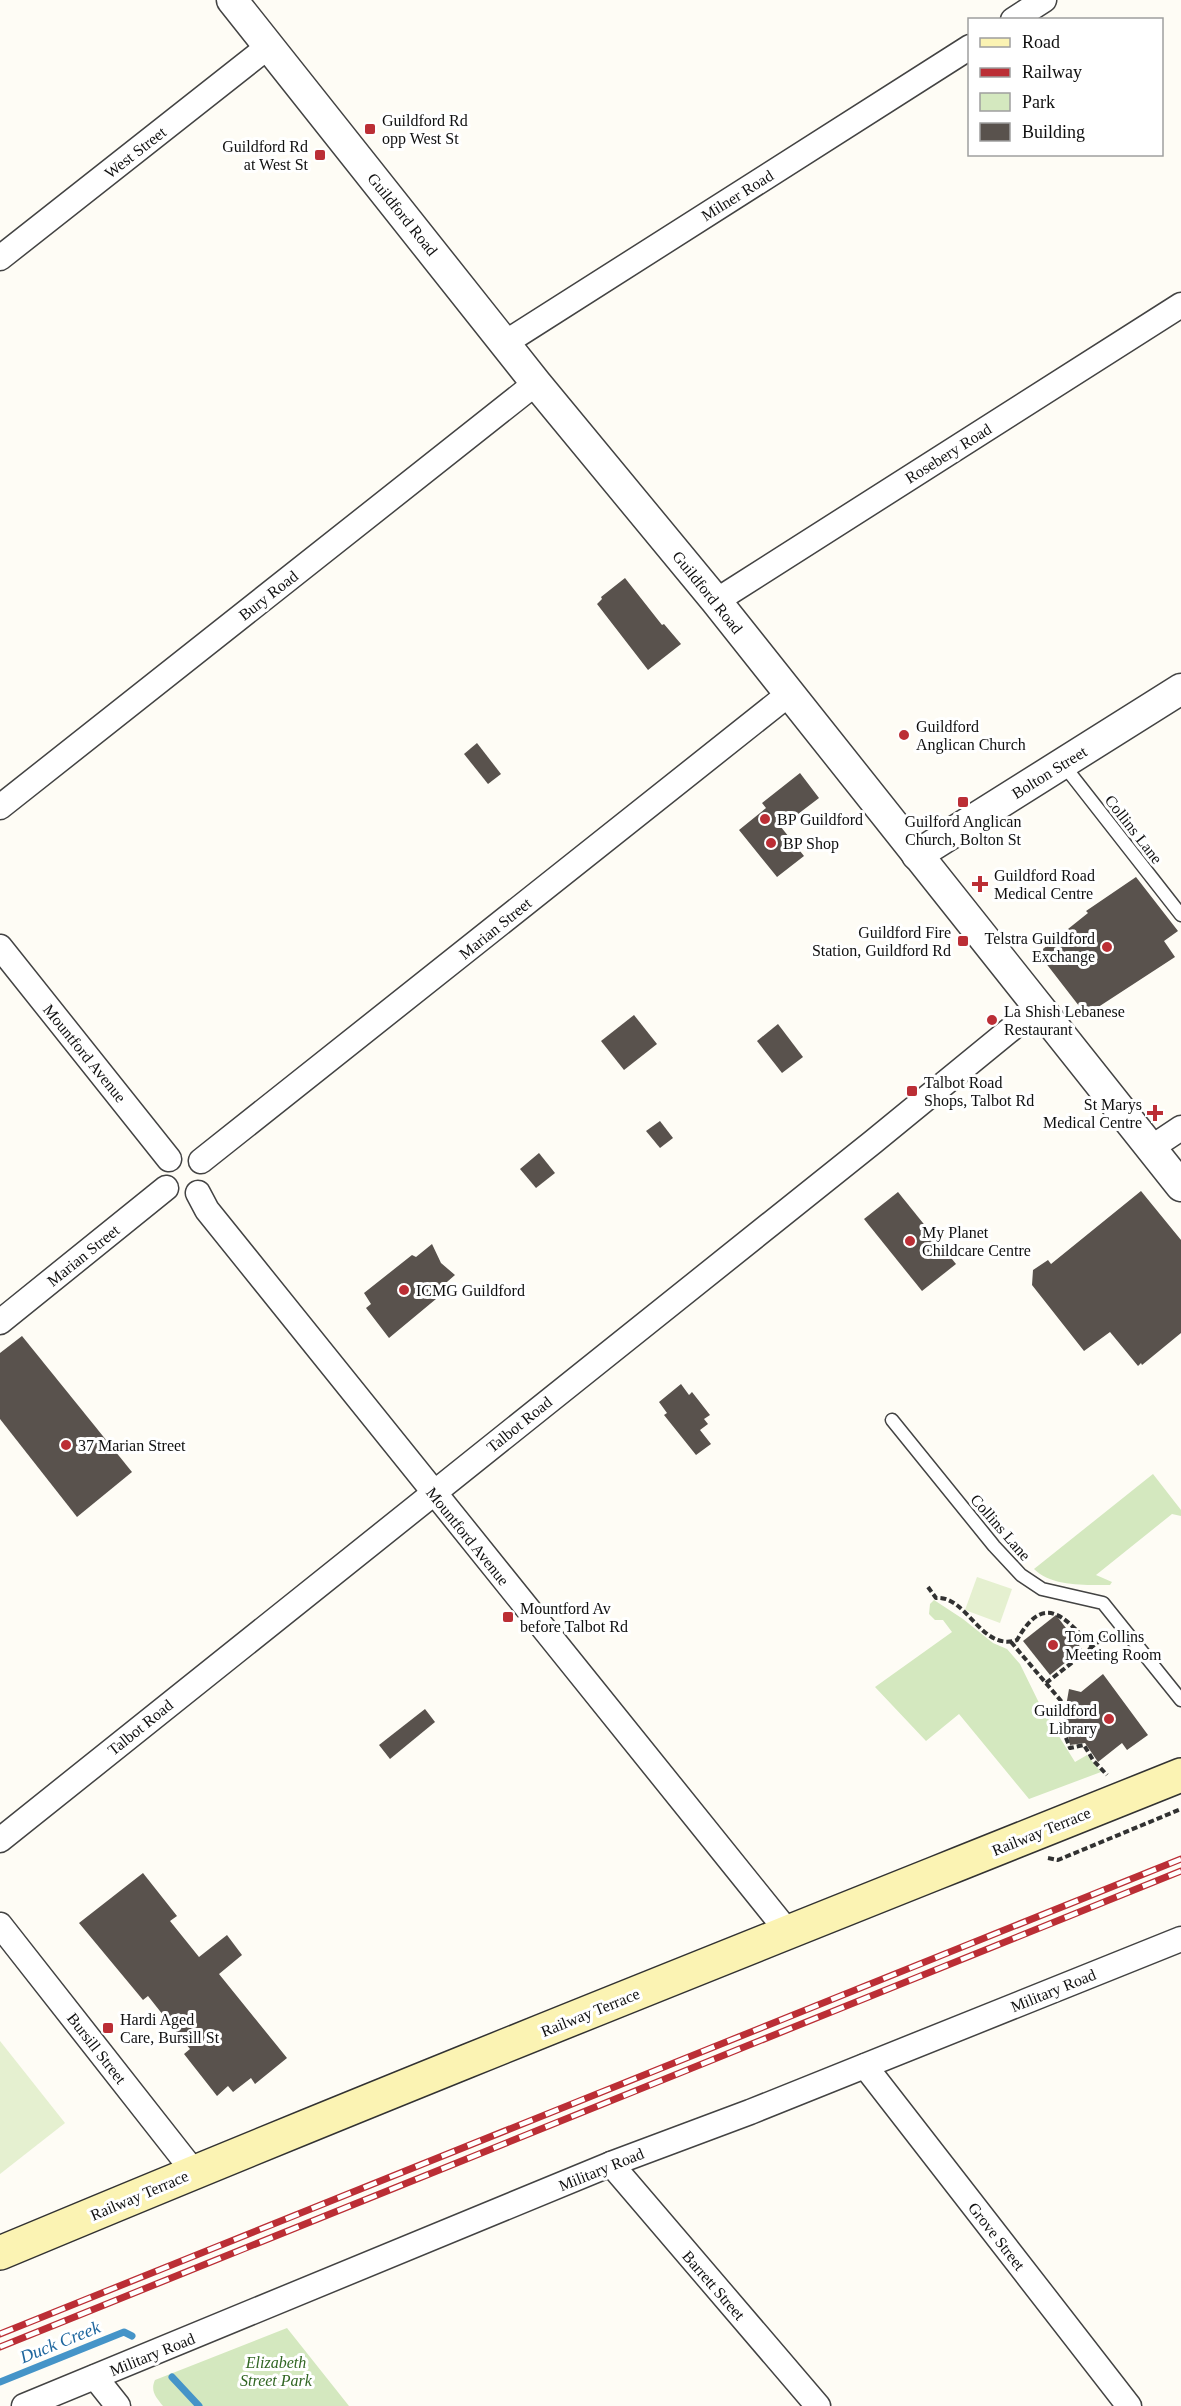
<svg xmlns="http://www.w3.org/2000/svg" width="1181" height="2406" font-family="Georgia,serif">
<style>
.green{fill:#d4e8bf}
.pitch{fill:#e5f0d0}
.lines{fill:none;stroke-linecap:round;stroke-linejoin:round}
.stream{stroke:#4594c8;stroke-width:7}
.building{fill:#59524d}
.service-casing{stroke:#434343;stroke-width:15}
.minor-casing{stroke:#434343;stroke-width:27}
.tertiary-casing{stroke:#434343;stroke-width:33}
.secondary-casing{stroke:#323232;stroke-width:36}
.path{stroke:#323232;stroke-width:4;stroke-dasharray:6 3;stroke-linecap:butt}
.service{stroke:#fff;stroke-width:12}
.minor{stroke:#fff;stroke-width:24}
.tertiary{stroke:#fff;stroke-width:30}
.secondary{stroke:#fbf3b3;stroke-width:33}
.rail-casing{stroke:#bb2e35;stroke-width:7}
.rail{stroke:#fff;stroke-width:4.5;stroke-dasharray:14;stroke-linecap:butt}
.poi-dot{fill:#bb2e35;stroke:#fff;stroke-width:2}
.labels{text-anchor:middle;stroke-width:6;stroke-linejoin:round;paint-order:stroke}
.poi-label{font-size:16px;fill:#101010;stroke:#fff;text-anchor:start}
.street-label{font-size:16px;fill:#101010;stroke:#fff}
.park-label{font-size:16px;font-style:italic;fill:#316623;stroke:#fff}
.water-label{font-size:18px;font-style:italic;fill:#1e669e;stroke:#fff}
</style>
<rect width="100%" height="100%" fill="#fefcf5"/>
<g class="green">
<path d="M1153 1474 1181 1510V1516L1172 1514 1096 1575 1112 1582 1110 1585C1086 1585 1052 1587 1034 1569Z"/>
<path d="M934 1600 963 1619 993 1643 1007 1649 1020 1664 1042 1709 1075 1762 1087 1755 1101 1772 1029 1799 959 1714 926 1741 875 1687 952 1632 943 1620H935L929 1614 930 1604Z"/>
<path d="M287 2328 349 2406H163C156 2397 150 2391 155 2380Z"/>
</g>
<g class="pitch">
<path d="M977 1577 1012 1589 1000 1623 965 1610Z"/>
<path d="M0 2041 65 2123 0 2174Z"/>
</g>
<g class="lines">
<g class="stream">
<path d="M172 2377 199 2406"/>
<path d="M0 2382 124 2332 132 2336"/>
</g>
</g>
<g class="building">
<path d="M625 578 662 625 664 624 681 644 648 670 597 604 602 599 601 597Z"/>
<path d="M477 743 501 774 488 784 464 754Z"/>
<path d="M800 773 819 798 781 827 804 856 777 877 739 830 766 808 762 803Z"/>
<path d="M1136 877 1178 931 1164 941 1175 957 1086 1015 1038 953 1088 913 1086 911Z"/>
<path d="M634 1015 657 1044 624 1070 601 1041Z"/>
<path d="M778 1024 803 1057 782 1073 757 1041Z"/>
<path d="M660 1121 673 1138 660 1148 646 1131Z"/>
<path d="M539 1153 555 1173 536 1188 520 1169Z"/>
<path d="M1141 1191 1181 1240V1333L1142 1365 1141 1363 1138 1366 1110 1332 1084 1351 1032 1285 1033 1270 1048 1260 1051 1264Z"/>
<path d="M898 1192 956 1264 922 1291 864 1219Z"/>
<path d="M432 1244 441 1263 455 1275 440 1288 442 1294 389 1338 366 1308 371 1304 364 1293 412 1255 416 1257Z"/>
<path d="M22 1336 132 1472 77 1517 0 1419V1353Z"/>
<path d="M681 1384 689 1395 692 1392 710 1415 704 1419 708 1424 700 1430 711 1444 696 1455 664 1415 667 1413 659 1402Z"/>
<path d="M1056 1615 1082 1649 1050 1675 1023 1641Z"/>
<path d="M1103 1674 1148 1735 1127 1750 1122 1743 1098 1762 1085 1743 1070 1745 1064 1718 1069 1689 1081 1692Z"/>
<path d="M425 1709 435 1722 390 1759 379 1745Z"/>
<path d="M143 1873 177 1916 170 1921 199 1957 227 1935 242 1955 219 1974 287 2058 255 2084 251 2078 233 2092 228 2086 217 2096 184 2054 190 2049 148 1996 143 2000 79 1923Z"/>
</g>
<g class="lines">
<defs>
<g id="service">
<path d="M1062 763 1181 915"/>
<path d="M892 1420 994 1546 1021 1575 1042 1589 1103 1603 1181 1700"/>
</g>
<g id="minor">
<path d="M1013 20 1044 0"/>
<path d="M0 258 269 46"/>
<path d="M505 343 970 47"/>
<path d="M716 601 1181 305"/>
<path d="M0 807 536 383"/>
<path d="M0 947 169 1159"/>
<path d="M1151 1148 1181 1128"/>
<path d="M201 1161 789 694"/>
<path d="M198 1193 207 1210 788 1932"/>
<path d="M0 1322 166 1188"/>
<path d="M0 1840 873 1142 1038 1007"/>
<path d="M0 1925 194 2172"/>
<path d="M865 2066 1129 2406"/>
<path d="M611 2164 818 2406"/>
<path d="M95 2377 118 2406"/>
<path d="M24 2406 611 2164 750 2112 1181 1939"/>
</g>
<g id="tertiary">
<path d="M232 0 536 383 716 601 1181 1186"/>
<path d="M917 855 1181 689"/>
</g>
<path id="secondary" d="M0 2253C392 2089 787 1933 1181 1775"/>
</defs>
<use href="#service" class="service-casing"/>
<use href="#minor" class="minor-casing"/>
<use href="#tertiary" class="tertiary-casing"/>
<use href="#secondary" class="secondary-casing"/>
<g class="path">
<path d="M928 1587 936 1598C967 1595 981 1652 1017 1640 1044 1592 1064 1616 1092 1647L1109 1633"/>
<path d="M1011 1642 1062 1702 1058 1707 1061 1725 1070 1748 1084 1745 1093 1760 1107 1775"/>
<path d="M1046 1683 1092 1647"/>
<path d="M1048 1858 1058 1860 1181 1809"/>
</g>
<use href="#service" class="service"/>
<use href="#minor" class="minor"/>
<use href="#tertiary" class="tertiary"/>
<use href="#secondary" class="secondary"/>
<defs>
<g id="rail">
<path d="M0 2334 1181 1859"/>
<path d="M0 2347 1181 1871"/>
</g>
</defs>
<use href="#rail" class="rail-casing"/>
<use href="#rail" class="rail"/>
</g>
<g class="poi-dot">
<rect x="364" y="123" width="12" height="12" rx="3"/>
<rect x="314" y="149" width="12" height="12" rx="3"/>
<circle cx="904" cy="735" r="6"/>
<rect x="957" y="796" width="12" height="12" rx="3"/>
<circle cx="765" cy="819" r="6"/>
<circle cx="771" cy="843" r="6"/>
<path d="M977 875h6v6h6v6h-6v6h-6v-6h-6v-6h6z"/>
<rect x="957" y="935" width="12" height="12" rx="3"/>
<circle cx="1107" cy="947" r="6"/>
<circle cx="992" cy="1020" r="6"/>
<rect x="906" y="1085" width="12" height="12" rx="3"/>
<path d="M1152 1104h6v6h6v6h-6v6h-6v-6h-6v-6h6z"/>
<circle cx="910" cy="1241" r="6"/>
<circle cx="404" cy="1290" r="6"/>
<circle cx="66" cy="1445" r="6"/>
<rect x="502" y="1611" width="12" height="12" rx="3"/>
<circle cx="1053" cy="1645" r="6"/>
<circle cx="1109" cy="1719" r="6"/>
<rect x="102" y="2022" width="12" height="12" rx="3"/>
</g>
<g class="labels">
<g class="poi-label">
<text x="382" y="126">Guildford Rd<tspan x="382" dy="18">opp West St</tspan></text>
<text x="308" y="152" text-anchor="end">Guildford Rd<tspan x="308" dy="18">at West St</tspan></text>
<text x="916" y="732">Guildford<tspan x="916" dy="18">Anglican Church</tspan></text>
<text x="777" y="825">BP Guildford</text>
<text x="963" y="827" text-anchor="middle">Guilford Anglican<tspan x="963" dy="18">Church, Bolton St</tspan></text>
<text x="783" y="849">BP Shop</text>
<text x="994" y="881">Guildford Road<tspan x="994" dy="18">Medical Centre</tspan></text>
<text x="951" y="938" text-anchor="end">Guildford Fire<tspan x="951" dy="18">Station, Guildford Rd</tspan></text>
<text x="1095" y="944" text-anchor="end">Telstra Guildford<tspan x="1095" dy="18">Exchange</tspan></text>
<text x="1004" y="1017">La Shish Lebanese<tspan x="1004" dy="18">Restaurant</tspan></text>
<text x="924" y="1088">Talbot Road<tspan x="924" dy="18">Shops, Talbot Rd</tspan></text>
<text x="1142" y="1110" text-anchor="end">St Marys<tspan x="1142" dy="18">Medical Centre</tspan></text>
<text x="922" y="1238">My Planet<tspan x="922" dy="18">Childcare Centre</tspan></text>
<text x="416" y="1296">ICMG Guildford</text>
<text x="78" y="1451">37 Marian Street</text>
<text x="520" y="1614">Mountford Av<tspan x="520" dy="18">before Talbot Rd</tspan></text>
<text x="1065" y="1642">Tom Collins<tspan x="1065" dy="18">Meeting Room</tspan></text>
<text x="1097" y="1716" text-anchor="end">Guildford<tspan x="1097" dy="18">Library</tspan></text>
<text x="120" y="2025">Hardi Aged<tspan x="120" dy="18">Care, Bursill St</tspan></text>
</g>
<g class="street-label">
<text transform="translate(135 152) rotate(-38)" y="6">West Street</text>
<text transform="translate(737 195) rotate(-32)" y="6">Milner Road</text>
<text transform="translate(403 214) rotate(51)" y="6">Guildford Road</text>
<text transform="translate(948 453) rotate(-32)" y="6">Rosebery Road</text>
<text transform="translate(708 592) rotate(51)" y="6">Guildford Road</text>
<text transform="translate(268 595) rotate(-38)" y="6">Bury Road</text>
<text transform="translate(1049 772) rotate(-32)" y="6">Bolton Street</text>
<text transform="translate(1134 829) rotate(52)" y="6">Collins Lane</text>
<text transform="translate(495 928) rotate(-39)" y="6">Marian Street</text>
<text transform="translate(85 1053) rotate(51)" y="6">Mountford Avenue</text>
<text transform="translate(83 1255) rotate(-39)" y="6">Marian Street</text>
<text transform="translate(519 1424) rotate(-39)" y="6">Talbot Road</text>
<text transform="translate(1001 1527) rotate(49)" y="6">Collins Lane</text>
<text transform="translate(468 1536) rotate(51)" y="6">Mountford Avenue</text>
<text transform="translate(140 1727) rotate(-39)" y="6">Talbot Road</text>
<text transform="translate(1041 1831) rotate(-22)" y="6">Railway Terrace</text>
<text transform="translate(1053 1990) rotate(-22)" y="6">Military Road</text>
<text transform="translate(590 2012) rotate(-22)" y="6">Railway Terrace</text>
<text transform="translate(97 2048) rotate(52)" y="6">Bursill Street</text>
<text transform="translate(601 2169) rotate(-22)" y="6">Military Road</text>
<text transform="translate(139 2195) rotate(-23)" y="6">Railway Terrace</text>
<text transform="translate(997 2236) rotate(52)" y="6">Grove Street</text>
<text transform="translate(714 2285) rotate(49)" y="6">Barrett Street</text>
<text transform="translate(152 2354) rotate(-22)" y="6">Military Road</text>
</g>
<g class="park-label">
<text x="276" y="2368">Elizabeth<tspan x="276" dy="18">Street Park</tspan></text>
</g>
<g class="water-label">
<text transform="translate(60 2342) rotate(-22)" y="6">Duck Creek</text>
</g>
</g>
<rect x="968" y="18" width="195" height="138" fill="#ffffff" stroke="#9f9f9f" stroke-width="1.5"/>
<rect x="980" y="38" width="30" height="9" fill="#fbf3b3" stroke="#9f9f9f" stroke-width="1.5"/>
<text x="1022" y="48" font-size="18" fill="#101010">Road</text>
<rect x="980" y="68" width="30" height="9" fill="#bb2e35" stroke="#9f9f9f" stroke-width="1.5"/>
<text x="1022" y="78" font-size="18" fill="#101010">Railway</text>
<rect x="980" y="93" width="30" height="18" fill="#d4e8bf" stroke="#9f9f9f" stroke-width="1.5"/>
<text x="1022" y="108" font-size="18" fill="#101010">Park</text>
<rect x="980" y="123" width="30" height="18" fill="#59524d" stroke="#9f9f9f" stroke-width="1.5"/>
<text x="1022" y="138" font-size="18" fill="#101010">Building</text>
</svg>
